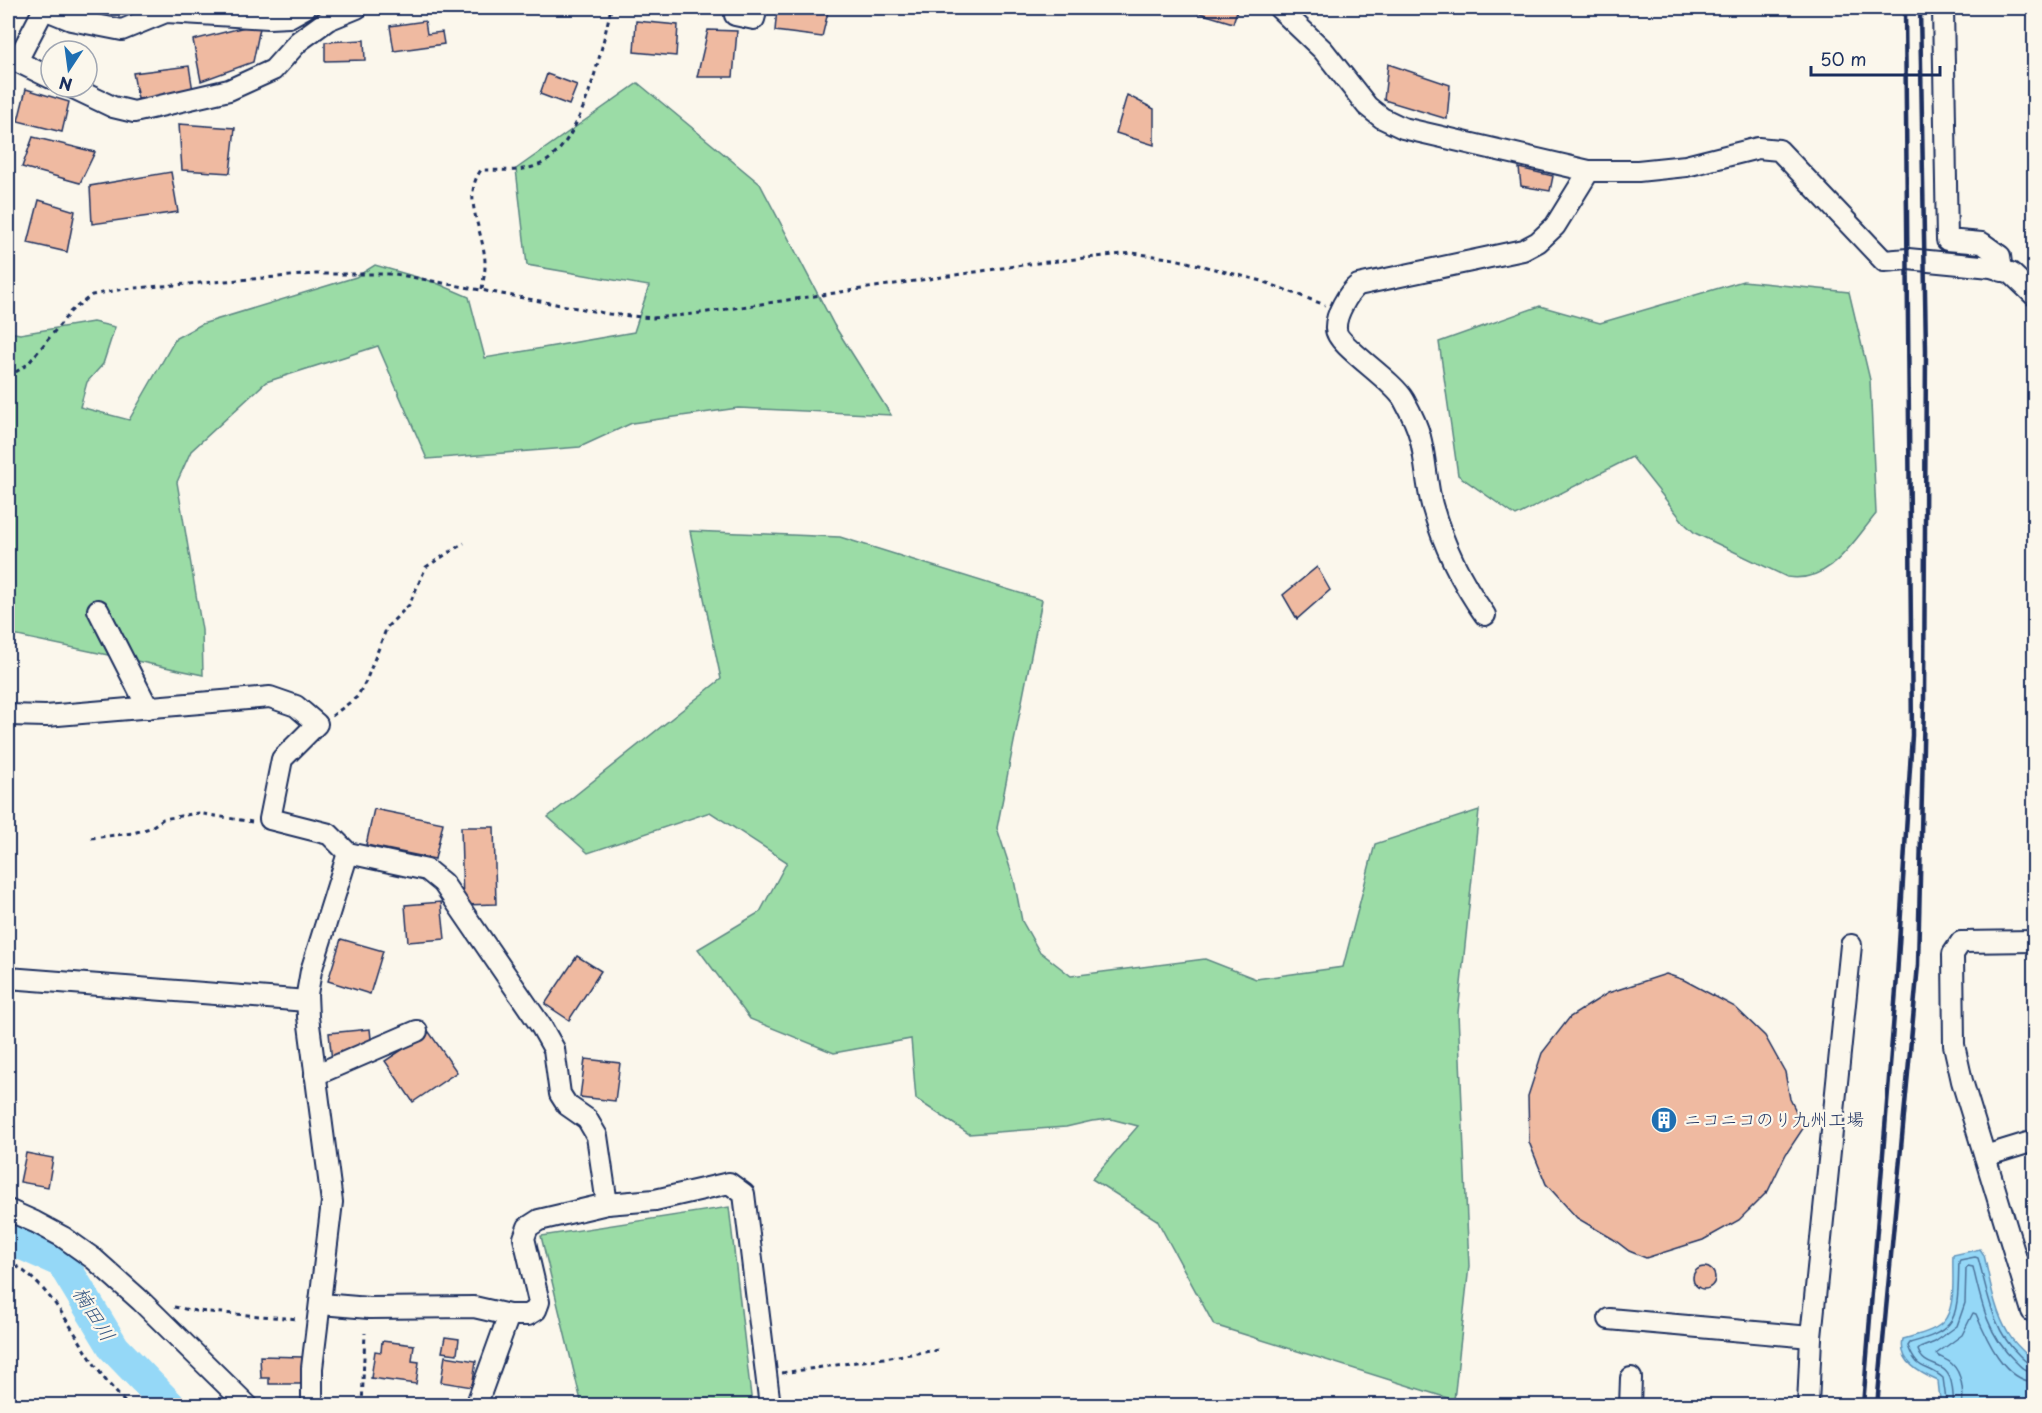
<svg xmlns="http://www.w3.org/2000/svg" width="2042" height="1413" font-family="'Playpen Sans','Klee One',sans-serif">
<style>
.green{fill:#9bdca6;stroke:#5b8682;stroke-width:1.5}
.water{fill:#95d8f7;stroke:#6494ba;stroke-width:1.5}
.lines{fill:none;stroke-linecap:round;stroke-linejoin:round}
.shore{stroke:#4c739b;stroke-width:1.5}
.river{stroke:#95d8f7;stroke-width:32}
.building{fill:#efbaa1;stroke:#1b2f5e;stroke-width:1.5}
.minor-casing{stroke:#1b2f5e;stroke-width:24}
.path{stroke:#1b2f5e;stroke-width:3;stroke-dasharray:4.5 4.5;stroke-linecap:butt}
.minor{stroke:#fbf7ec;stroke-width:20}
.rail{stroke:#1b2f5e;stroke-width:4.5}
.labels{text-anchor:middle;stroke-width:4.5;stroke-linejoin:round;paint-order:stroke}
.poi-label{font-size:18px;fill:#1b2f5e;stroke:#fbf7ec;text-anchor:start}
.water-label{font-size:20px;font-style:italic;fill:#3a5984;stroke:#fbf7ec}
</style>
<rect width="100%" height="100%" fill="#fbf7ec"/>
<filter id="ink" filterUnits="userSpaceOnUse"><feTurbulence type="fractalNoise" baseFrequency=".0167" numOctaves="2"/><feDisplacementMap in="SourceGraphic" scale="12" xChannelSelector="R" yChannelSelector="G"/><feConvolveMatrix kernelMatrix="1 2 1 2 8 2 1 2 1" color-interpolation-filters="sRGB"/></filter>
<g filter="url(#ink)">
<g class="green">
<path d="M638 83 760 184 834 325 891 415 738 408 632 423 580 447 427 459 378 346 266 382 191 451 177 482 202 630 203 675 8 634V332L20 334 93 322 115 327 103 364 87 382 80 407 129 420 176 338 202 324 356 277 375 265 434 282 469 297 485 358 634 332 649 286 527 265 516 169Z"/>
<path d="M1743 281 1849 292 1870 380 1876 514C1852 543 1830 584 1787 577L1695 533 1685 524 1632 457 1516 516 1458 475 1439 342 1540 306 1600 323Z"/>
<path d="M690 531 840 537 1042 600 997 828 1014 880 1022 921 1039 951 1071 976 1205 959 1256 979 1343 967 1375 844 1479 810 1458 1013 1469 1266 1454 1400 1214 1325 1157 1220 1092 1179 1138 1126 1111 1119 1092 1121 1066 1127 969 1134 916 1099 911 1039 834 1053 750 1019 698 949 760 912 787 862 710 812 588 853 548 817 721 679Z"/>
<path d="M729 1207 752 1405H582L541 1236Z"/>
</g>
<path class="water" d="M1980 1249 1984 1255C1990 1280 1994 1310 2008 1333 2014 1344 2025 1353 2034 1361V1405H1936L1940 1400 1938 1381C1920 1373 1898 1362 1903 1339 1916 1335 1939 1331 1946 1318 1956 1301 1952 1274 1953 1255Z"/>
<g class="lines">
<g class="shore">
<path d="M1944 1406 1946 1400 1943 1378C1926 1363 1918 1373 1908 1346L1910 1343C1923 1339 1940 1335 1949 1324 1960 1312 1958 1278 1959 1262L1960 1260 1975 1257 1978 1258C1988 1292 1992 1330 2019 1355 2024 1360 2028 1364 2034 1365"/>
<path d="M1953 1406C1954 1399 1953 1393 1952 1386 1948 1358 1926 1372 1918 1350L1920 1348 1935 1342 1957 1326 1965 1303 1966 1268 1968 1266 1973 1267C1981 1302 1988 1336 2015 1361 2021 1367 2025 1372 2034 1373"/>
<path d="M1962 1406C1964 1393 1962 1373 1952 1364 1947 1359 1940 1358 1936 1354L1962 1335 1973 1313 1976 1314C1986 1338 2004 1380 2034 1382"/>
</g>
<path class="river" d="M8 1238 62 1262 114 1348 170 1406"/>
</g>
<g class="building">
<path d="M777 8H829L822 37 775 31Z"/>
<path d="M1196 8H1238L1233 23 1196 12Z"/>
<path d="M425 21 427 34 442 32 444 44 394 51 390 26Z"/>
<path d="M636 21 678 25 676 56 634 52Z"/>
<path d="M261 23 253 62 201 81 193 40Z"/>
<path d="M708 30 737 31 733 77H697Z"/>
<path d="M364 40 365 60 325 61V42Z"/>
<path d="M1388 64 1450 85 1447 119 1384 100Z"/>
<path d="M189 66 193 91 138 99 133 73Z"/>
<path d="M547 74 577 85 569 105 540 94Z"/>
<path d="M26 89 69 102 62 132 18 121Z"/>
<path d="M1127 95 1154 109V145L1116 133Z"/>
<path d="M179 124 235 128 230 173 182 170Z"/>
<path d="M33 137 95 152 80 183 22 167Z"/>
<path d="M1519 168 1553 176 1550 191 1521 186Z"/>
<path d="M171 172 178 212 92 224 90 186Z"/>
<path d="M39 200 75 211 67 252 28 243Z"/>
<path d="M1317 567 1330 590 1297 619 1283 595Z"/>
<path d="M374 809 443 823 435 859 366 845Z"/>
<path d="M461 827H494L496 904 463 905Z"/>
<path d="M441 902 445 939 408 942 405 905Z"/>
<path d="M341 939 383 951 370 994 328 981Z"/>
<path d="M577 956 601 971 569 1020 545 1004Z"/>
<path d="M1666 974 1684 980 1735 1007 1765 1036 1785 1072 1790 1099 1804 1127 1786 1154 1768 1191 1739 1220 1703 1240 1646 1258 1629 1251 1613 1239 1577 1218 1546 1184 1529 1142 1528 1096 1542 1053 1570 1017 1608 993Z"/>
<path d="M370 1029 373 1058 332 1061 329 1033Z"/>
<path d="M429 1032 457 1072 413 1102 385 1061Z"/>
<path d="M585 1059 620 1063 615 1101 580 1097Z"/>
<path d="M26 1153 53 1158 48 1187 20 1182Z"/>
<circle cx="1704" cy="1278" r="11"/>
<path d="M445 1337 459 1339 457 1354 442 1352Z"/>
<path d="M382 1341 414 1345 412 1361 419 1362 416 1384 371 1378 375 1351 381 1352Z"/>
<path d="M260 1356 303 1357V1384H269V1378H261Z"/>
<path d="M445 1356 476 1361 472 1387 441 1382Z"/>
</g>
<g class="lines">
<defs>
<g id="minor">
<path d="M1279 8 1323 50 1367 106 1382 118 1403 128 1589 171H1638L1686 166 1758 148 1779 150 1884 261 1908 259 1991 267 2011 273 2034 295"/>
<path d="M1943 8 1947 240 1982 243 2000 256 2002 271"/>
<path d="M735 15 754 19 757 8"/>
<path d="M8 57 51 78"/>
<path d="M17 61 44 9 71 20 122 30 166 12 269 18 289 17 305 8"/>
<path d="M71 87 113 107 134 112 229 90 273 70 299 41 328 20 357 8"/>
<path d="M98 610 148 708"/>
<path d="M1485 615C1462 583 1443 544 1432 505 1426 483 1426 459 1420 437 1417 424 1410 411 1404 400 1392 379 1336 345 1336 329 1335 315 1348 293 1358 285L1523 250 1538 242 1555 226 1589 171"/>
<path d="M8 715 46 716 270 697 296 706 317 724 282 759 270 819 329 834 348 853 427 870 443 883 541 1026 554 1049 560 1094 567 1105 587 1119 597 1136 607 1204"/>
<path d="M2034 941 1961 942 1953 954 1954 1045 1962 1081 2032 1311 2034 1312"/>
<path d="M8 978 307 1001"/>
<path d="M315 1075 417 1031"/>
<path d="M1985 1156 2034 1141"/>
<path d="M8 1210 35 1222 63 1237 94 1259 141 1301 248 1406"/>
<path d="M321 1304 369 1308 474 1307 509 1315H528L536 1310 539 1302 524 1238 528 1227 539 1220 607 1204 655 1200 729 1183 744 1194 770 1406"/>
<path d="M1609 1319 1811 1337"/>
<path d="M312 1406V1368L332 1202 308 1017 307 994 311 971 348 853"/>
<path d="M476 1406 509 1315"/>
<path d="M1630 1406 1631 1378"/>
<path d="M1808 1406 1811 1337 1851 945"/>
</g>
</defs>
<use href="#minor" class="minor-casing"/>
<g class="path">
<path d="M482 289C483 282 485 273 485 266 486 233 460 199 481 170 502 170 525 173 545 162 584 138 601 51 611 8"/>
<path d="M8 377 28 364 71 311 92 295 123 289 316 274H395L609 314 653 318 694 314 1029 264 1133 253 1175 259 1262 281 1325 305"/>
<path d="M332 716 357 697 366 681 387 627 409 605 426 567 464 543"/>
<path d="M91 838 133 833 150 828 163 819 198 813 252 822"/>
<path d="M8 1261C54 1286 74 1337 104 1378 111 1387 120 1396 128 1406"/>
<path d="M174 1307 196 1311 299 1319"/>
<path d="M782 1373 938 1350"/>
<path d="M362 1406 365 1333"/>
</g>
<use href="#minor" class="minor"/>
<g class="rail">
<path d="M1863 1406 1897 977 1912 735 1905 8"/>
<path d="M1877 1406 1918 965 1924 703 1926 350 1920 8"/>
</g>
</g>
</g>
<defs>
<symbol id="building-disc" viewBox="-11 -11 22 22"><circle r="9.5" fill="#1f6fb2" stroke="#fbf7ec"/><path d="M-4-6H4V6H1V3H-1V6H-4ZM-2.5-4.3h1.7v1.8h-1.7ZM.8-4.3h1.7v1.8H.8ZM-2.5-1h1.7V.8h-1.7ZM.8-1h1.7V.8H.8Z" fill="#fff"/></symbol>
</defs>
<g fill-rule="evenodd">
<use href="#building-disc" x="1649" y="1105" width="30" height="30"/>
</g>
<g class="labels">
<g class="poi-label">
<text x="1684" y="1126">ニコニコのり九州工場</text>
</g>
<g class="water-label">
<text transform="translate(94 1314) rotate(58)" y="7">楠田川</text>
</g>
</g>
<rect width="2042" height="1413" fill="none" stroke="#fbf7ec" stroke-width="30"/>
<rect x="15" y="15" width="2012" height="1383" fill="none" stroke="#1b2f5e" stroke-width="2" filter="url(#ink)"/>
<g transform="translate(69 69) rotate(193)"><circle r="28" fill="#fbf7ec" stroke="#a1a7b3" stroke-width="1.5"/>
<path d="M0-4.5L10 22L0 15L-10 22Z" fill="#1f6fb2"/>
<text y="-9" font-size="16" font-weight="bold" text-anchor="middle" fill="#1b2f5e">N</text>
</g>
<path d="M1811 66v9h129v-9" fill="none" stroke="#1b2f5e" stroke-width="3"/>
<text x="1820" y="66" font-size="18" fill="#1b2f5e" stroke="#fbf7ec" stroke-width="4.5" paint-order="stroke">50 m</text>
</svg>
